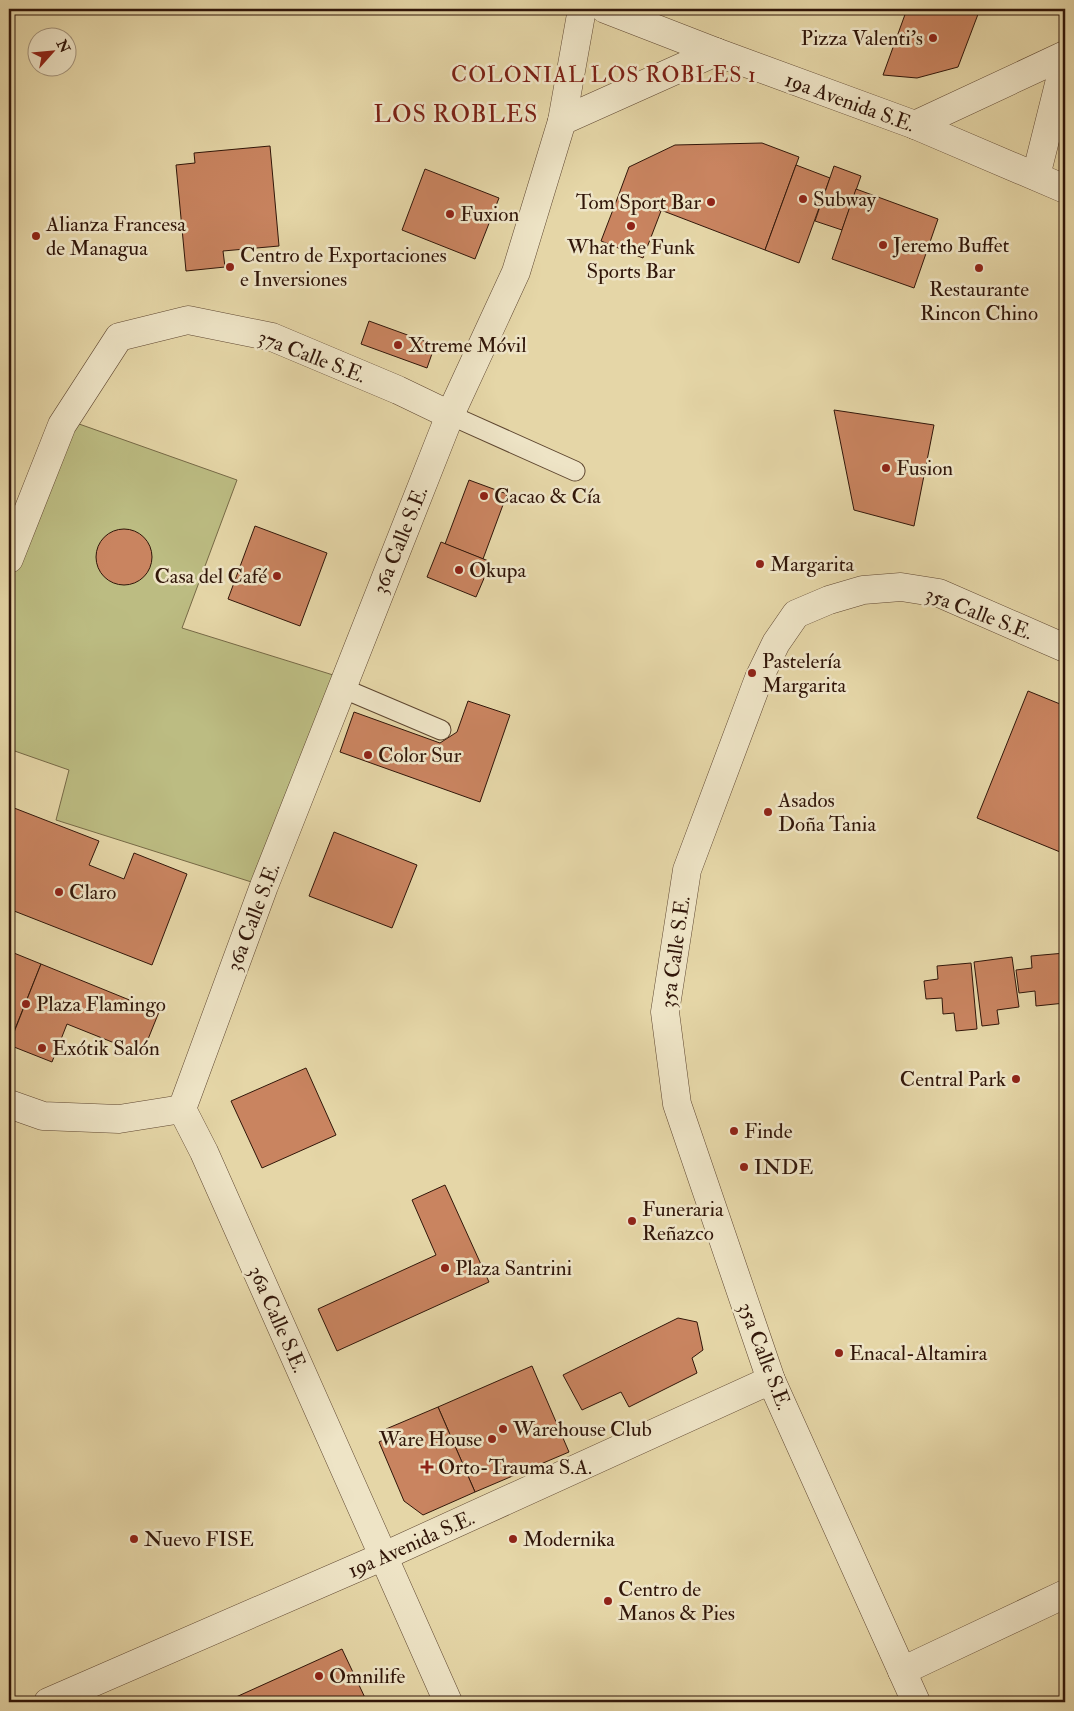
<svg xmlns="http://www.w3.org/2000/svg" width="1074" height="1711" font-family="'IM FELL Double Pica',serif">
<style>
.green{fill:#bcbc82;stroke:#766946}
.building{fill:#c98460;stroke:#311609}
.lines{fill:none;stroke-linecap:round;stroke-linejoin:round}
.service-casing{stroke:#5e4630;stroke-width:21}
.minor-casing{stroke:#5e4630;stroke-width:29}
.tertiary-casing{stroke:#5e4630;stroke-width:29}
.service{stroke:#eee4c6;stroke-width:19}
.minor{stroke:#eee4c6;stroke-width:28}
.tertiary{stroke:#eee4c6;stroke-width:28}
.poi-dot{fill:#8f2418;stroke:#eee4c6;stroke-width:2}
.labels{text-anchor:middle;stroke-width:5;stroke-linejoin:round;paint-order:stroke}
.poi-label{font-size:21px;fill:#311609;stroke:#eee4c6;text-anchor:start}
.street-label{font-size:21px;fill:#311609;stroke:#eee4c6}
.neighbourhood-label{font-size:22px;letter-spacing:1px;fill:#7a1f14;stroke:#eee4c6}
.quarter-label{font-size:24px;letter-spacing:1px;fill:#7a1f14;stroke:#eee4c6}
</style>
<rect width="100%" height="100%" fill="#e5d6a7"/>
<filter id="stains"><feTurbulence type="fractalNoise" baseFrequency=".004" numOctaves="4"/><feColorMatrix values="0 0 0 0 .2 0 0 0 0 .09 0 0 0 0 .02 0 0 0 .5 -.17"/></filter>
<radialGradient id="worn" r=".72"><stop offset=".6" stop-color="#630" stop-opacity="0"/><stop offset="1" stop-color="#630" stop-opacity=".3"/></radialGradient>
<path class="green" d="M65 419 237 480 182 628 346 679 264 886 56 820 69 770 9 749V559Z"/>
<g class="building">
<path d="M907 9H980L958 67 917 78 883 75Z"/>
<path d="M762 143 799 157 765 250 619 194 629 167 675 145Z"/>
<path d="M270 146 279 246 223 251 225 267 186 271 176 165 195 163 194 153Z"/>
<path d="M796 165 830 178 799 263 765 250Z"/>
<path d="M834 166 861 176 842 230 815 221Z"/>
<path d="M425 169 499 198 475 259 402 230Z"/>
<path d="M856 189 938 219 914 288 832 259Z"/>
<path d="M619 194 661 211 643 258 601 241Z"/>
<path d="M369 321 435 345 427 368 361 344Z"/>
<path d="M834 410 934 425 914 526 854 510Z"/>
<path d="M469 480 507 494 483 559 445 544Z"/>
<path d="M255 526 327 553 300 626 228 599Z"/>
<circle cx="124" cy="557" r="28"/>
<path d="M441 542 491 562 476 597 427 577Z"/>
<path d="M1028 691 1065 706V854L977 818Z"/>
<path d="M468 701 510 715 480 802 340 752 354 712 440 743 457 732Z"/>
<path d="M9 806 99 841 89 865 124 879 134 853 187 874 152 965 9 909Z"/>
<path d="M334 832 417 865 392 928 309 896Z"/>
<path d="M9 951 41 964 9 1044Z"/>
<path d="M1065 953V1003L1036 1006 1035 991 1019 993 1016 970 1032 968 1031 956Z"/>
<path d="M1012 957 1019 1007 997 1010 999 1024 982 1026 974 962Z"/>
<path d="M971 963 977 1029 956 1031 954 1013 943 1014 942 998 926 999 924 981 938 979 937 966Z"/>
<path d="M41 964 159 1012 142 1054 67 1024 52 1062 9 1045Z"/>
<path d="M306 1068 336 1135 262 1168 231 1101Z"/>
<path d="M445 1185 489 1282 337 1351 318 1309 436 1255 412 1200Z"/>
<path d="M678 1318 697 1322 703 1350 692 1358 697 1373 629 1407 621 1392 582 1410 563 1375Z"/>
<path d="M532 1366 569 1452 475 1492 438 1407Z"/>
<path d="M438 1407 475 1492 423 1515 404 1501 379 1442 389 1437 386 1429Z"/>
<path d="M342 1649 367 1702H225Z"/>
</g>
<g class="lines">
<defs>
<g id="service">
<path d="M450 415 575 471"/>
<path d="M342 688 441 730"/>
</g>
<g id="minor">
<path d="M562 121 716 52"/>
<path d="M9 559 62 425 119 337 188 320 272 337 398 390 450 415"/>
<path d="M9 1104 43 1116 119 1119 182 1109"/>
<path d="M902 1671 1065 1594"/>
<path d="M48 1702 384 1556 771 1380"/>
<path d="M448 1702 204 1152 182 1109 264 886 450 415 516 272 562 121 582 9"/>
<path d="M916 1702 771 1380 677 1104 665 1012 687 870 759 678 776 643 796 614 829 600 863 590 901 587 939 593 1065 648"/>
</g>
<g id="tertiary">
<path d="M605 9 716 52 915 125 1065 189"/>
<path d="M915 125 1065 55"/>
<path d="M1036 176 1065 60"/>
</g>
</defs>
<use href="#service" class="service-casing"/>
<use href="#minor" class="minor-casing"/>
<use href="#tertiary" class="tertiary-casing"/>
<use href="#service" class="service"/>
<use href="#minor" class="minor"/>
<use href="#tertiary" class="tertiary"/>
</g>
<g class="poi-dot">
<circle cx="933" cy="38" r="5"/>
<circle cx="803" cy="199" r="5"/>
<circle cx="711" cy="202" r="5"/>
<circle cx="450" cy="214" r="5"/>
<circle cx="631" cy="226" r="5"/>
<circle cx="36" cy="236" r="5"/>
<circle cx="883" cy="245" r="5"/>
<circle cx="230" cy="267" r="5"/>
<circle cx="979" cy="268" r="5"/>
<circle cx="398" cy="345" r="5"/>
<circle cx="886" cy="468" r="5"/>
<circle cx="484" cy="496" r="5"/>
<circle cx="760" cy="564" r="5"/>
<circle cx="459" cy="570" r="5"/>
<circle cx="277" cy="576" r="5"/>
<circle cx="752" cy="673" r="5"/>
<circle cx="368" cy="755" r="5"/>
<circle cx="768" cy="812" r="5"/>
<circle cx="59" cy="892" r="5"/>
<circle cx="26" cy="1004" r="5"/>
<circle cx="42" cy="1048" r="5"/>
<circle cx="1016" cy="1079" r="5"/>
<circle cx="734" cy="1131" r="5"/>
<circle cx="744" cy="1167" r="5"/>
<circle cx="632" cy="1221" r="5"/>
<circle cx="445" cy="1268" r="5"/>
<circle cx="839" cy="1353" r="5"/>
<circle cx="503" cy="1429" r="5"/>
<circle cx="492" cy="1439" r="5"/>
<path d="M424.5 1459.5h5v5h5v5h-5v5h-5v-5h-5v-5h5z"/>
<circle cx="134" cy="1539" r="5"/>
<circle cx="513" cy="1539" r="5"/>
<circle cx="608" cy="1601" r="5"/>
<circle cx="319" cy="1676" r="5"/>
</g>
<g class="labels">
<g class="poi-label">
<text x="923" y="45" text-anchor="end">Pizza Valenti's</text>
<text x="813" y="206">Subway</text>
<text x="701" y="209" text-anchor="end">Tom Sport Bar</text>
<text x="460" y="221">Fuxion</text>
<text x="46" y="231">Alianza Francesa<tspan x="46" dy="24">de Managua</tspan></text>
<text x="893" y="252">Jeremo Buffet</text>
<text x="631" y="254" text-anchor="middle">What the Funk<tspan x="631" dy="24">Sports Bar</tspan></text>
<text x="240" y="262">Centro de Exportaciones<tspan x="240" dy="24">e Inversiones</tspan></text>
<text x="979" y="296" text-anchor="middle">Restaurante<tspan x="979" dy="24">Rincon Chino</tspan></text>
<text x="408" y="352">Xtreme Móvil</text>
<text x="896" y="475">Fusion</text>
<text x="494" y="503">Cacao &amp; Cía</text>
<text x="770" y="571">Margarita</text>
<text x="469" y="577">Okupa</text>
<text x="267" y="583" text-anchor="end">Casa del Café</text>
<text x="762" y="668">Pastelería<tspan x="762" dy="24">Margarita</tspan></text>
<text x="378" y="762">Color Sur</text>
<text x="778" y="807">Asados<tspan x="778" dy="24">Doña Tania</tspan></text>
<text x="69" y="899">Claro</text>
<text x="36" y="1011">Plaza Flamingo</text>
<text x="52" y="1055">Exótik Salón</text>
<text x="1006" y="1086" text-anchor="end">Central Park</text>
<text x="744" y="1138">Finde</text>
<text x="754" y="1174">INDE</text>
<text x="642" y="1216">Funeraria<tspan x="642" dy="24">Reñazco</tspan></text>
<text x="455" y="1275">Plaza Santrini</text>
<text x="849" y="1360">Enacal-Altamira</text>
<text x="513" y="1436">Warehouse Club</text>
<text x="482" y="1446" text-anchor="end">Ware House</text>
<text x="438" y="1474">Orto-Trauma S.A.</text>
<text x="144" y="1546">Nuevo FISE</text>
<text x="523" y="1546">Modernika</text>
<text x="618" y="1596">Centro de<tspan x="618" dy="24">Manos &amp; Pies</tspan></text>
<text x="329" y="1683">Omnilife</text>
</g>
<g class="street-label">
<text transform="translate(850 102) rotate(20)" y="7">19a Avenida S.E.</text>
<text transform="translate(312 356) rotate(21)" y="7">37a Calle S.E.</text>
<text transform="translate(400 540) rotate(-68)" y="7">36a Calle S.E.</text>
<text transform="translate(979 613) rotate(21)" y="7">35a Calle S.E.</text>
<text transform="translate(253 917) rotate(-69)" y="7">36a Calle S.E.</text>
<text transform="translate(675 952) rotate(-82)" y="7">35a Calle S.E.</text>
<text transform="translate(278 1319) rotate(66)" y="7">36a Calle S.E.</text>
<text transform="translate(765 1356) rotate(69)" y="7">35a Calle S.E.</text>
<text transform="translate(411 1544) rotate(-24)" y="7">19a Avenida S.E.</text>
</g>
<g class="neighbourhood-label">
<text x="604" y="82">COLONIAL LOS ROBLES 1</text>
</g>
<g class="quarter-label">
<text x="456" y="122">LOS ROBLES</text>
</g>
</g>
<rect width="1074" height="1711" fill="none" stroke="#e5d6a7" stroke-width="30"/>
<rect x="10" y="10" width="1054" height="1691" fill="none" stroke="#311609" stroke-width="2.5"/>
<rect x="15" y="15" width="1044" height="1681" fill="none" stroke="#311609"/>
<g transform="translate(52 52) rotate(63)"><circle r="24" fill="#eee4c6" stroke="#a2927a"/>
<path d="M0-4L9 19L0 12L-9 19Z" fill="#8f2418"/>
<text y="-8" font-size="14" font-weight="bold" text-anchor="middle" fill="#311609">N</text>
</g>
<rect width="100%" height="100%" filter="url(#stains)"/>
<rect width="100%" height="100%" fill="url(#worn)"/>
</svg>
